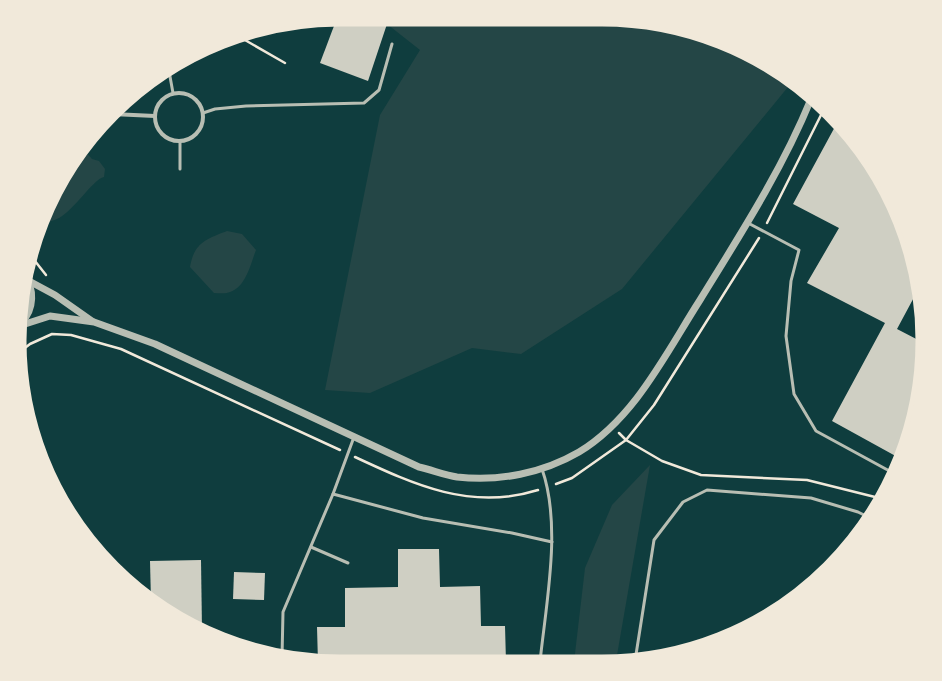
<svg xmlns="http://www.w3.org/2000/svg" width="942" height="681" font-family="Roboto,sans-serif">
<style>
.green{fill:#244646}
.building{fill:#cfcfc3}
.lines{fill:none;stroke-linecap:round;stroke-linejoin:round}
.path{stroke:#f1e9da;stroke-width:2.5}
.service{stroke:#b8beb3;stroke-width:3}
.minor{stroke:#b8beb3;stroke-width:4}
.tertiary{stroke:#b8beb3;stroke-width:7}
.rim{fill:none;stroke:#f1e9da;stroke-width:5}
</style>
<rect width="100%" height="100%" fill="#0f3d3e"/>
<g class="green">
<path d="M366 17H602L685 28 781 71 787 77 788 87 622 289 521 354 472 348 370 393 325 390 380 115 420 50 387 24Z"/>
<path d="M83 149 92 159 99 161 105 169 104 177C93 179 73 212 57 219 53 221 47 222 42 223L50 198Z"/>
<path d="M227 231 242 234 256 250C251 263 246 287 230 292 226 294 219 293 214 293L190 267C194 243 206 239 227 231Z"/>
<path d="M650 465 616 661 574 662 585 568 612 505Z"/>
</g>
<g class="building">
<path d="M366 17 387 24 368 81 320 63 337 18Z"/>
<path d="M837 123 858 143 892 197 914 257 919 288 897 329 924 343 922 382 908 444 901 459 832 421 885 323 807 283 839 228 793 204Z"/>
<path d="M398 549H439L440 587 480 586 481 626H505L506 662 318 663 317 627H345V588L398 587Z"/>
<path d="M201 560 202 630 179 621 151 601 150 561Z"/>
<path d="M234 572 265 573 264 600 233 599Z"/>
</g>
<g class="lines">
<g class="path">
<path d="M238 36 285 63"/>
<path d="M767 223 823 111"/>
<path d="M31 256 46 275"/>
<path d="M21 351 30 344 52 334 71 335 121 349 340 450"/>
<path d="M619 433 626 440 662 461 701 475 807 480 883 499"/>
<path d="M355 457C415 485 471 511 538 490"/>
<path d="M556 484 572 478 626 440 654 405 759 238"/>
</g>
<g class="service">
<path d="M169 71 173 93"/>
<path d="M203 113 215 109 246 106 364 103 379 90 392 44"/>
<path d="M180 141V169"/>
<path d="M748 223 799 250 791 281 786 336 794 394 816 431 895 474"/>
<path d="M333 494 423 518 512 533 552 542"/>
<path d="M311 547 348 563"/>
<path d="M282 657 283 612 333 494 354 437"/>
<path d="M635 661 654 540 683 502 707 490 811 498 858 512 870 518"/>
<path d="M540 662C546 603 562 526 542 469"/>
</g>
<g class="minor">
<circle cx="179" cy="117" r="24"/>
<path d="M112 114 155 116"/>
</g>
<g class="tertiary">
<path d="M29 281 55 295 92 321"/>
<path d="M22 322C34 309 35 289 24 275"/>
<path d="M22 325 50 316 94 322 155 344 419 467C432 470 445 475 457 477 499 482 543 473 579 452 635 418 666 353 700 300 740 235 782 170 811 99"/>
</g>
</g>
<path d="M0 0H942V681H0ZM340 24H602A316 316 0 0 1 918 340V341A316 316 0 0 1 602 657H340A316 316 0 0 1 24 341V340A316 316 0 0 1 340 24Z" fill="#f1e9da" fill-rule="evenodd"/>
<path class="rim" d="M340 24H602A316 316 0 0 1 918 340V341A316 316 0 0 1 602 657H340A316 316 0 0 1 24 341V340A316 316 0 0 1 340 24Z"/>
</svg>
